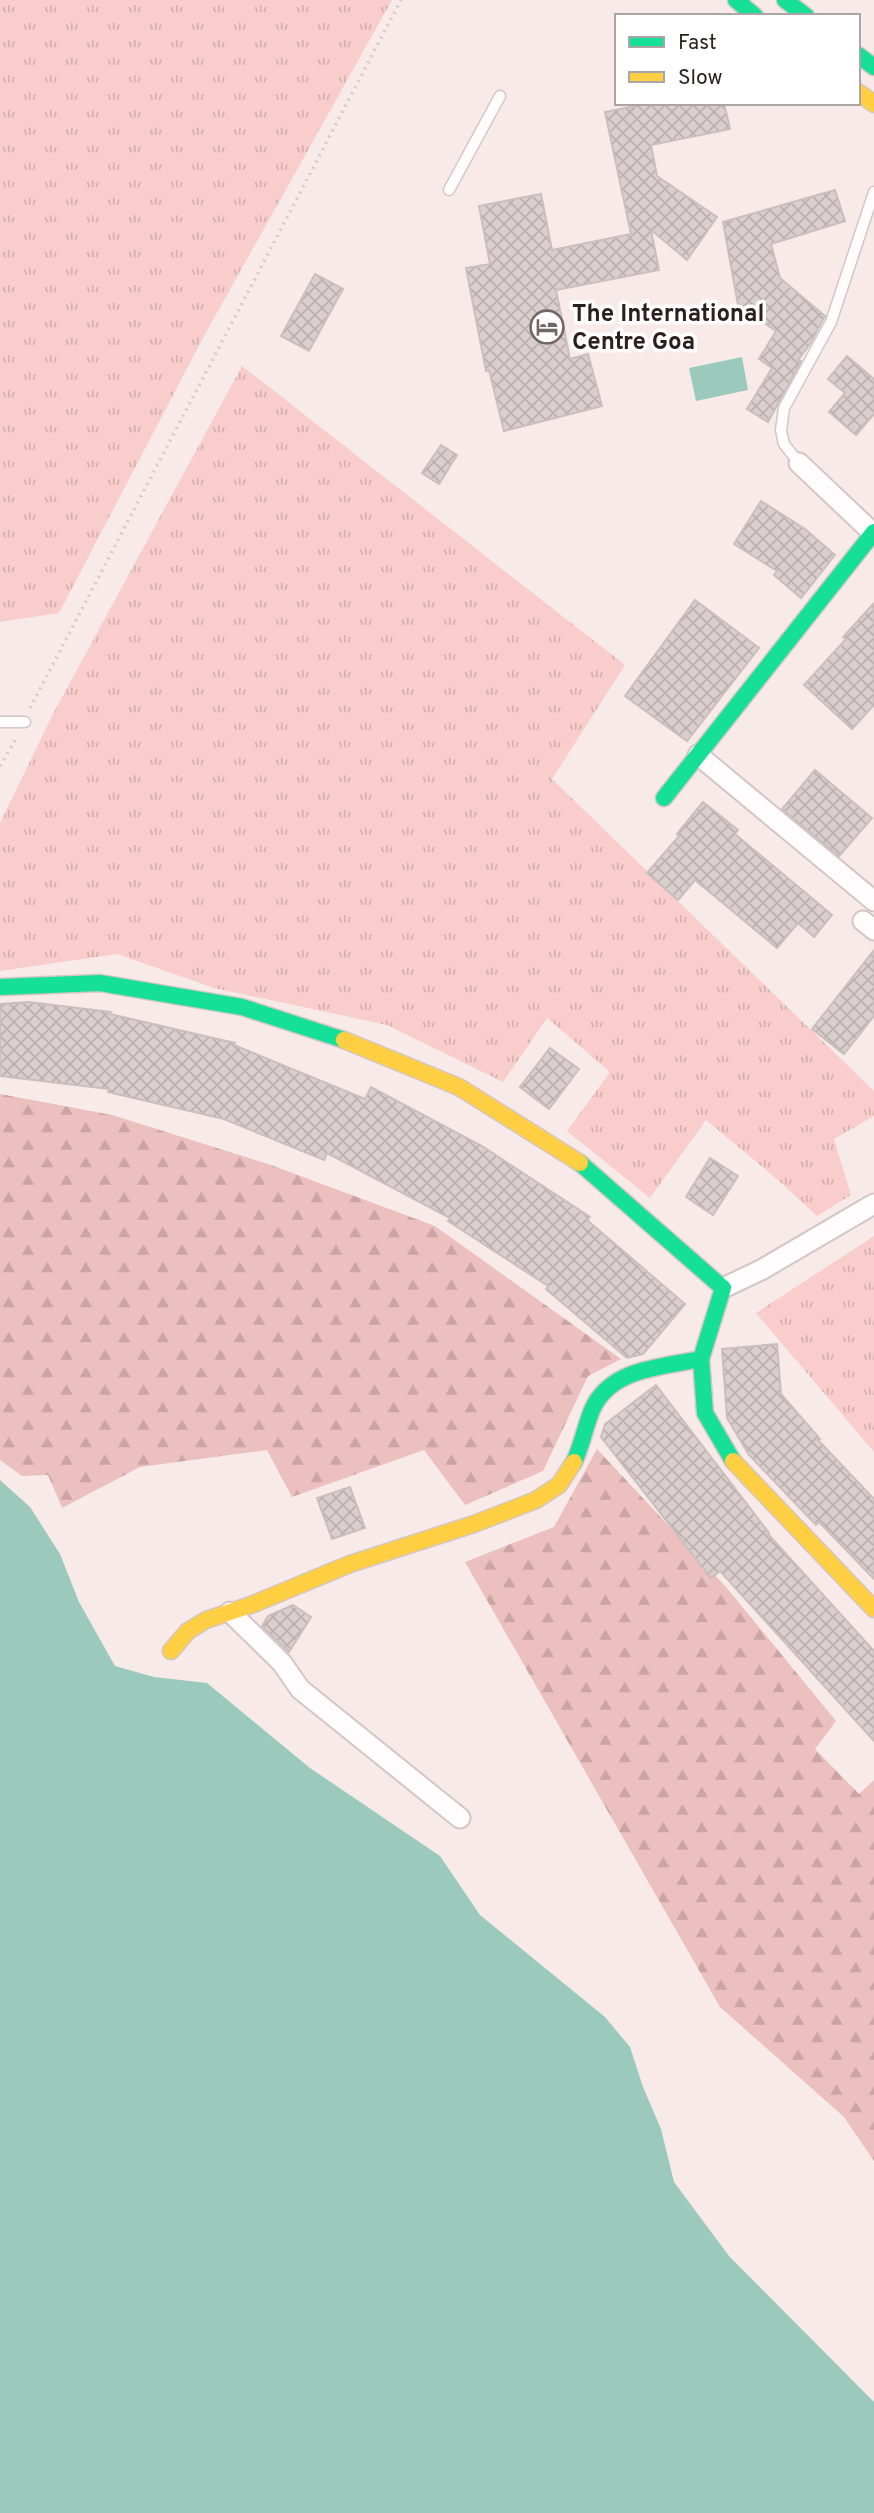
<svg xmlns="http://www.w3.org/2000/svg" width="874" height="2513" font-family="Overpass,sans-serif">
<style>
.grass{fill:url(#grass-tufts)}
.forest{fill:url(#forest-firs)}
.water{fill:#9bcabc}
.building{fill:url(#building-cross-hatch);stroke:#cabfbe;stroke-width:2}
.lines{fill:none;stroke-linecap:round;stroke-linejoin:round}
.lane-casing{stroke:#d3c6c5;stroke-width:13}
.street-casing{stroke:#d3c6c5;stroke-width:23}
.fast-casing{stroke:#d3c6c5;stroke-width:19}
.slow-casing{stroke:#d3c6c5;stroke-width:19}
.path{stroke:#d2cccc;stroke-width:3.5;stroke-dasharray:2 5;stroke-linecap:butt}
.lane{stroke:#fefcfc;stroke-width:10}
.street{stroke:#fefcfc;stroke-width:19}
.fast{stroke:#16e098;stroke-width:16}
.slow{stroke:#ffcf43;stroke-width:16}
.labels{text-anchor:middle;stroke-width:7;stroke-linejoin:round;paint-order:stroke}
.poi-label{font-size:24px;font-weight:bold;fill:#2b201f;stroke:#fff;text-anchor:start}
</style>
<defs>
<pattern id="grass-tufts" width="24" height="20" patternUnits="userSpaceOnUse" patternTransform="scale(1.75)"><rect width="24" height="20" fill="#f8cdcb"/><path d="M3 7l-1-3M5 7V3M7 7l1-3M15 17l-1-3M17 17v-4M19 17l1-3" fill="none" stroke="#d5b0ae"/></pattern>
<pattern id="forest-firs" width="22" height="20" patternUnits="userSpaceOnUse" patternTransform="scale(1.75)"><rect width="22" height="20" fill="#ebc0be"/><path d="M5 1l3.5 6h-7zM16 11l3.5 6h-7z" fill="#caa5a3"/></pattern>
<pattern id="building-cross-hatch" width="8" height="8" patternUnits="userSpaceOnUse" patternTransform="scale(1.75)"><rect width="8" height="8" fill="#dbcece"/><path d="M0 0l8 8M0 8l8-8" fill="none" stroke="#bcb1b0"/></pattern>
</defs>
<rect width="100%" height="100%" fill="#f8eae9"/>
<g class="grass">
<path d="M0 0H392L204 336 59 613 0 622Z"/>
<path d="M242 366 625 665 552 779 874 1091V1116L834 1139 851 1195 817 1216 778 1180 706 1120 650 1198 567 1131 610 1072 547 1018 503 1082 387 1025 214 988 117 954 0 971V823L54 712Z"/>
<path d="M874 1236V1452L756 1313Z"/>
</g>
<g class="forest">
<path d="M0 1094 112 1115 271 1165 435 1226 621 1359 588 1376 543 1471 465 1505 424 1450 292 1497 267 1450 140 1467 62 1508 48 1475 22 1476 0 1460Z"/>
<path d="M597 1449 726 1587 836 1721 815 1749 859 1794 874 1780V2161L844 2117 720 2007 465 1562 554 1527Z"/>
</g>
<g class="water">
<path d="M742 357 748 390 696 401 689 368Z"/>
<path d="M0 1480 30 1507 60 1554 79 1602 115 1666 154 1677 207 1683 310 1768 440 1856 480 1915 605 2017 630 2047 643 2087 661 2129 674 2182 729 2256 874 2402V2513H0Z"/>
</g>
<g class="building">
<path d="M650 103H724L730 129 651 145 657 176 717 217 687 260 651 230 659 270 556 290 570 359 588 354 602 406 504 431 489 370 486 371 466 268 490 264 479 206 541 194 552 250 631 234 605 112Z"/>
<path d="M835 190 845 221 771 244 780 278 825 316 810 344 798 360 801 361 768 422 747 409 772 368 759 359 776 331 738 305 723 222Z"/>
<path d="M315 274 343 289 309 351 281 336Z"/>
<path d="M847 356 874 379V414L856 435 829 412 845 393 828 379Z"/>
<path d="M441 445 457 455 439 484 422 473Z"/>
<path d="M761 501 805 529 835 555 801 598 774 575 777 571 734 544Z"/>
<path d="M695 600 759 648 687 741 625 696Z"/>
<path d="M874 603V705L852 729 804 685 846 639 843 637Z"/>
<path d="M815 770 872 818 839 856 782 809Z"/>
<path d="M703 802 738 830 735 834 832 915 814 937 798 923 777 948 695 880 678 900 647 873 679 836 677 834Z"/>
<path d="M874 950V1016L844 1054 812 1029Z"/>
<path d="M29 1002 111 1012 110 1014 235 1043 234 1045 365 1099 371 1087 482 1146 590 1217 587 1220 685 1304 643 1354 627 1358 546 1289 548 1286 448 1221 450 1218 327 1153 324 1160 224 1119 108 1092 109 1089 0 1076V1004Z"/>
<path d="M550 1048 579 1069 549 1109 520 1087Z"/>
<path d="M710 1158 738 1176 713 1215 686 1197Z"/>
<path d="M777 1344 781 1394 820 1439 818 1440 874 1499V1579L819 1522 816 1525 749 1455 727 1418 722 1349Z"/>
<path d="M656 1385 769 1533 768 1534 874 1651V1741L720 1571 711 1578 601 1437 605 1424Z"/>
<path d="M350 1487 365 1528 332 1539 317 1498Z"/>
<path d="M293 1605 311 1617 289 1652 262 1626 268 1616Z"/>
</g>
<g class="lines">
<defs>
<g id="lane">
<path d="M449 190 500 96"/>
<path d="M799 463 784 444 781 430 784 408 831 322 874 192"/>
<path d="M0 722H25"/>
</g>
<g id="street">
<path d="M799 463 874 534"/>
<path d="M698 755 874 901"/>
<path d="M863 921 874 930"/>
<path d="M723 1288 761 1270 874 1204"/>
<path d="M230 1612 282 1663 300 1689 460 1818"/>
</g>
<g id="fast">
<path d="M736 0 755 16"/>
<path d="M785 0 806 16"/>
<path d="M858 55 874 67"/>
<path d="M664 798 874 532"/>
<path d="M0 987 100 983 242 1007 344 1040"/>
<path d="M580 1163 723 1288 701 1359 705 1413 733 1461"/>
<path d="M574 1462C582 1445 585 1427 592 1410 610 1368 662 1367 701 1359"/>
</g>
<g id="slow">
<path d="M858 92 874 104"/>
<path d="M344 1040 459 1087 580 1163"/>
<path d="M733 1461 874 1609"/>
<path d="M171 1651 188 1631 206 1620 251 1605 350 1564 474 1524 536 1500 559 1485 574 1462"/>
</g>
</defs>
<use href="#lane" class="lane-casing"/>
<use href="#street" class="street-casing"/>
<use href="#fast" class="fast-casing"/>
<use href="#slow" class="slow-casing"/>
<g class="path">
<path d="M30 708 401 0"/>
<path d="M0 766 17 737"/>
</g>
<use href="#lane" class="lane"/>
<use href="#street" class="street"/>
<use href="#fast" class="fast"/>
<use href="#slow" class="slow"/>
</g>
<defs>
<symbol id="hotel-ring" viewBox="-11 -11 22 22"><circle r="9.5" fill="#fff" stroke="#736766" stroke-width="1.5"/><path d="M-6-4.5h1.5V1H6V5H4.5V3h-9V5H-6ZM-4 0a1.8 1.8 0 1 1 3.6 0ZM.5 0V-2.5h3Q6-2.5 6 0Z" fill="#736766"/></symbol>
</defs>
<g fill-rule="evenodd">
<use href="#hotel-ring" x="528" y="308" width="38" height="38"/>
</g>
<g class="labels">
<g class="poi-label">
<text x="572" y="321">The International<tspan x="572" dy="28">Centre Goa</tspan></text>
</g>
</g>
<rect x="615" y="14" width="245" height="91" fill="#ffffff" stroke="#aaa6a5" stroke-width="2"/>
<rect x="629" y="37" width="35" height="10" fill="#16e098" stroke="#aaa6a5" stroke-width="2"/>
<text x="678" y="49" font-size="21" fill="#2b201f">Fast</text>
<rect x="629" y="72" width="35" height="10" fill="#ffcf43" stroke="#aaa6a5" stroke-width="2"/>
<text x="678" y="84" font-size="21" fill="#2b201f">Slow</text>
</svg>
